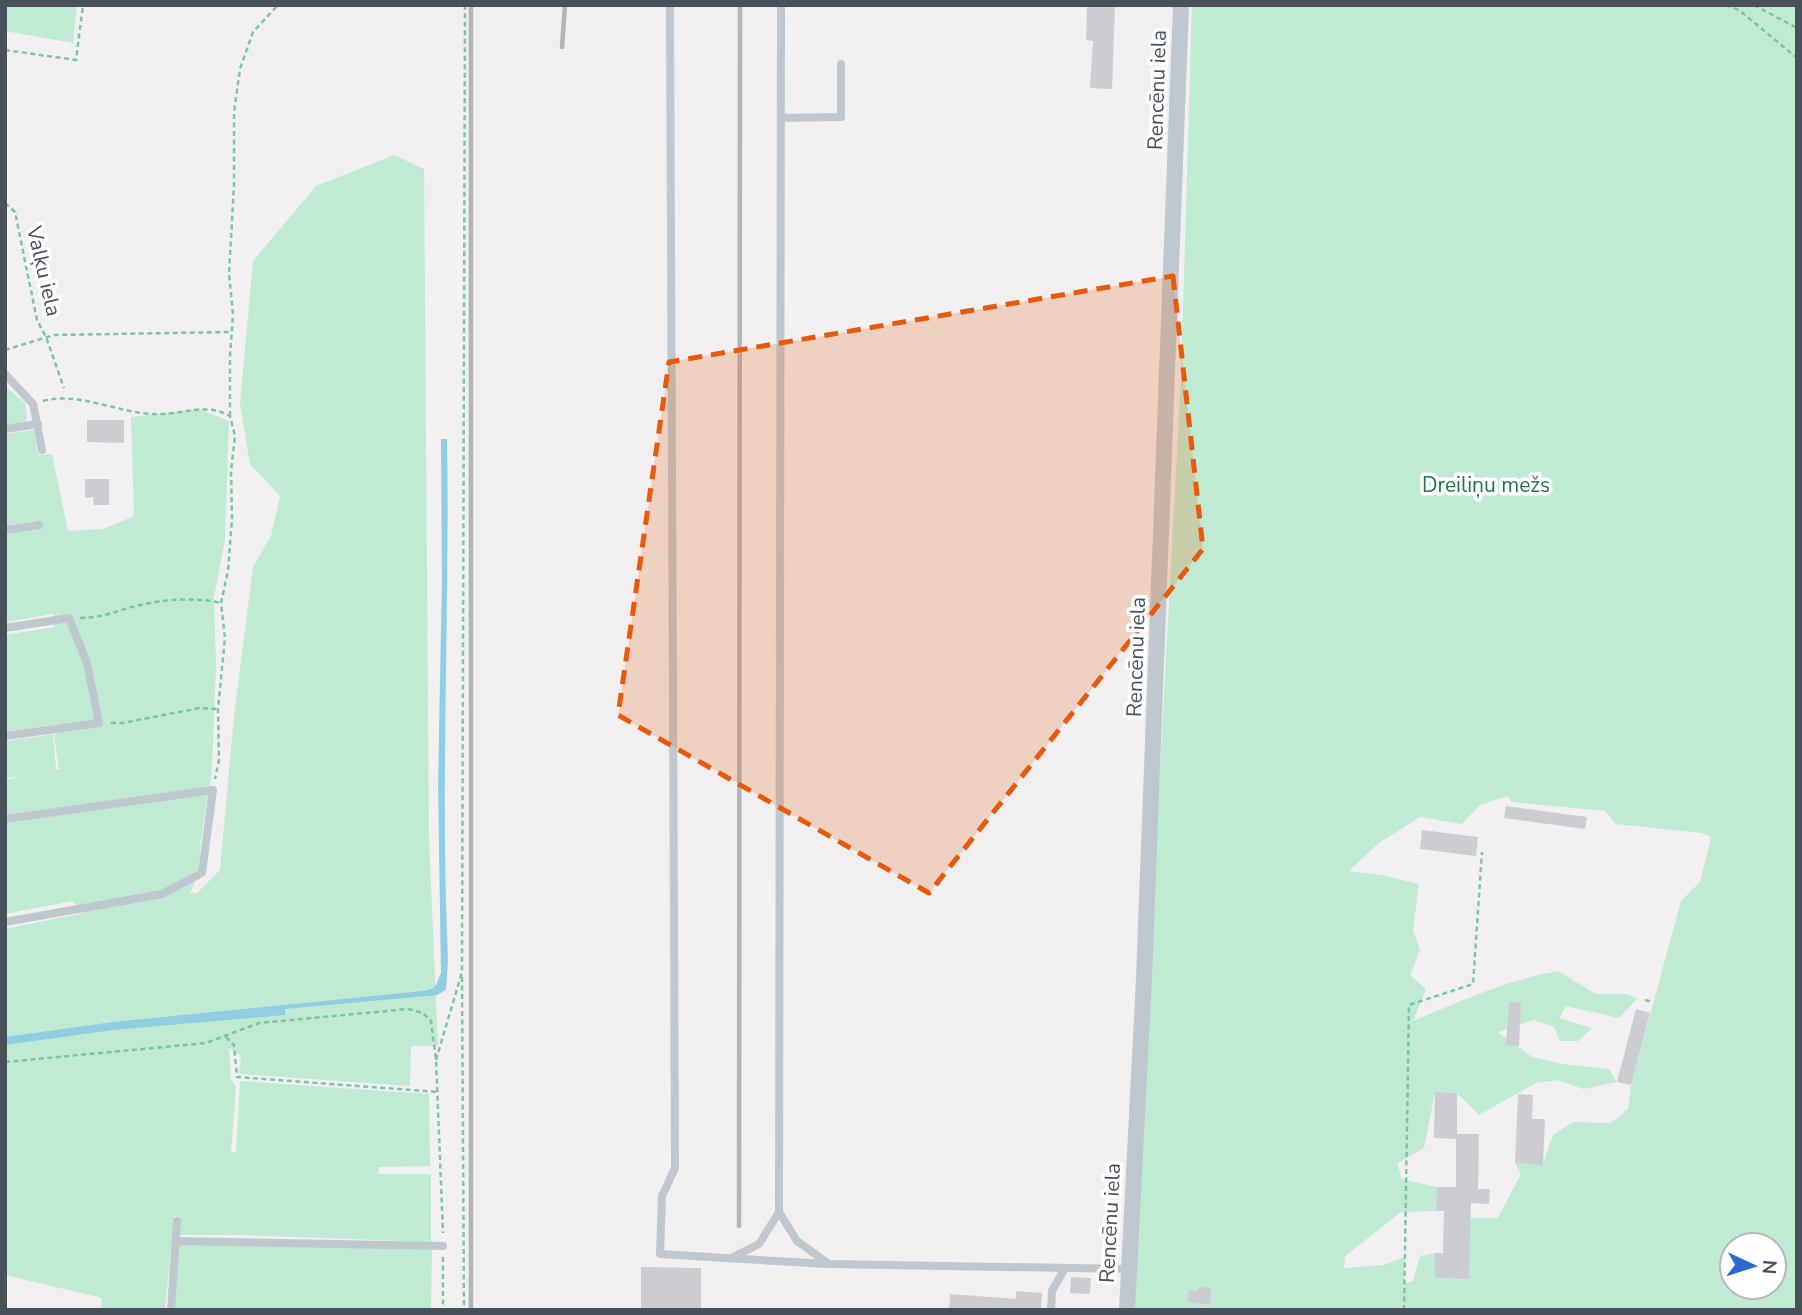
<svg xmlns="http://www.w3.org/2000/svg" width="1802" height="1315" font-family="'Nunito Sans',sans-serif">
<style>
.green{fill:#c1ead3;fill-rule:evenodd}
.water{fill:#92cee3}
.building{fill:#cccdd3}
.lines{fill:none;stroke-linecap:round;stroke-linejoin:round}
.path{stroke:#7cc5a5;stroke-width:2.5;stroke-dasharray:5 3.5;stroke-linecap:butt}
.service{stroke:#c0c8cf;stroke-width:8}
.minor{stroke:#c0c8cf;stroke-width:16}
.rail{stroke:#b1b4b8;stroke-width:4.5}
.marked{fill:#e8590c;fill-opacity:0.2;stroke:#e8590c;stroke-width:5;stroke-dasharray:14 9;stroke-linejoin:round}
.labels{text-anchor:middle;stroke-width:7;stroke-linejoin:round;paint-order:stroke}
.street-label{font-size:21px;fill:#48515a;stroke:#fff}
.park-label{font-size:21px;fill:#20754f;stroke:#fff}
</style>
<rect width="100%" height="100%" fill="#f1efef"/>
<g class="green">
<path d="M5 5H77L73 43 5 31Z"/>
<path d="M1192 5H1797V1310H1131L1181 378ZM1508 796 1512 802 1605 811 1616 824 1701 833 1711 837 1700 882 1681 901 1631 1085 1628 1109 1611 1123 1573 1122 1553 1135 1543 1164 1515 1163 1521 1174 1498 1218H1470L1469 1279 1435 1278V1253L1420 1256 1413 1281 1404 1284 1405 1257 1384 1265 1344 1268 1345 1256 1401 1212 1436 1211 1437 1187 1401 1179 1398 1163 1424 1148 1435 1092 1457 1093 1479 1115 1536 1083 1557 1080 1583 1089 1617 1082 1609 1069 1563 1064 1532 1057 1498 1032 1534 1020 1554 1027 1560 1041H1578L1592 1028 1559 1018 1566 1006 1619 1018 1638 998 1625 994H1596L1558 971C1507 980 1461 1001 1413 1021L1426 989 1410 975 1420 950 1413 930 1419 884 1381 875 1349 871 1379 843 1420 817 1462 824 1480 805ZM1732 1245H1774V1287H1732Z"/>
<path d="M394 155 424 169 429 838 438 1046H411L410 1086 239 1074 241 1055 229 1048 231 1079 236 1087 231 1152H236L240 1081 429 1094 430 1166 379 1167 378 1174H431V1242L239 1235H180V1217L174 1216 165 1310H101L102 1298 5 1275V929L84 913 72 901 5 914V823L51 814 5 815V780L20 776 5 778V741L53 734 56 769H59L54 736 63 724 5 732V635L54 627 53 614 5 622V533L42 528 35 521 5 526V434L34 430 38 455 52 454 68 531 103 529 134 516 131 417 199 409 229 421 225 540 214 597 216 667 212 770 201 840 199 872 190 893H197L220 870 234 716 253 567 271 536 280 496 250 464 240 404 253 261 316 186Z"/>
<path d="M5 386 25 403 27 417 25 423 5 426Z"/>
<path d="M179 1243 432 1249 431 1310H174Z"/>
</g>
<path class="water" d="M441 439H447C450 613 440 786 448 960L446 990 437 995 285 1009V1015L113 1030 5 1045V1037L113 1022 423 991C439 988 435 985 441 973L438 785 442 579Z"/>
<g class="building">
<path d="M1087 5H1115L1112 89 1090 88 1093 41 1086 40Z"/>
<path d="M87 420H124V443L87 442Z"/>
<path d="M85 479H109V505H94L93 497 85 498Z"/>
<path d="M1506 806 1587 817 1585 829 1504 818Z"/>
<path d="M1422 830 1478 837 1476 856 1420 849Z"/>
<path d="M1509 1002 1521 1003 1519 1046 1506 1045Z"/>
<path d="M1636 1009 1650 1013 1631 1085 1617 1082Z"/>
<path d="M1435 1092 1457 1093V1134H1479L1478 1189H1490L1489 1204 1471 1203 1469 1279 1435 1278V1253H1443L1444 1211H1436L1437 1187H1456V1139L1434 1138Z"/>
<path d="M1518 1094 1533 1095 1532 1119H1545L1543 1165 1515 1163Z"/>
<path d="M641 1267 701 1268V1310H641Z"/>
<path d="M1071 1277 1091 1278 1090 1294 1070 1293Z"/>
<path d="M1199 1287 1211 1288 1210 1305 1187 1302 1189 1290 1198 1291Z"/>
<path d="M1016 1291 1042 1293 1041 1310H949L950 1294 1016 1299Z"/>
</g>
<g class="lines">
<g class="path">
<path d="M1726 5 1739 10 1797 58"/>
<path d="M1754 5 1797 28"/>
<path d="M5 50 76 60 83 5"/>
<path d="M5 203 15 212 37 320 46 337 64 388"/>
<path d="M5 350 54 335 231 332"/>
<path d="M43 401C77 391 121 414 156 414 182 415 205 402 230 416L235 436 231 471 232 518 228 571 221 603 225 638 218 709 219 760 215 779"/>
<path d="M230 416V356L233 314 229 274 234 185V112L240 69 253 32 278 5"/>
<path d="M80 618C98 618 112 613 128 608 158 600 191 596 221 603"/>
<path d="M111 723H122L200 708 218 709"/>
<path d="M462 977 464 1310"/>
<path d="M1645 1000 1653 1002"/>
<path d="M226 1037 234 1045 237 1077 438 1092"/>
<path d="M436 1060 462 972 465 5"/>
<path d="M5 1062 206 1043 259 1023 408 1009 423 1013 431 1021 436 1060 443 1233"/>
<path d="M443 1257V1310"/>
<path d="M1404 1310 1409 1005 1473 984 1482 852"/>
</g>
<g class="service">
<path d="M670 5 675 1168 662 1196 660 1254 826 1264"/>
<path d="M781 5 779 1212 797 1241 829 1264 1129 1269"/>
<path d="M781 118 841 117V64"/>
<path d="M5 374 33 404 42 450"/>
<path d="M5 429 38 424"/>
<path d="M5 530 39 525"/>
<path d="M5 628 69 618 87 663 99 723 5 736"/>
<path d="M5 819 213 790 202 873 162 894 5 922"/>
<path d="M176 1241 443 1246"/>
<path d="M733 1257 759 1244 779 1212"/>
<path d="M171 1310 177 1221"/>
<path d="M1051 1310 1052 1291 1065 1268"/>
</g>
<path class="minor" d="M1127 1310 1144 978 1181 5"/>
<g class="rail">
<path d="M562 47 565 5"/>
<path d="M739 1226 740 5"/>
<path d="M471 1310V5"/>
</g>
</g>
<path class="marked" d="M1173 276 1203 549 929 893 618 715 669 362Z"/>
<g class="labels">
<g class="street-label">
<text transform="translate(1157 90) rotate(-88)" y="7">Rencēnu iela</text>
<text transform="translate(44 271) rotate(77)" y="7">Valķu iela</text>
<text transform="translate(1136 657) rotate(-88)" y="7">Rencēnu iela</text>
<text transform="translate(1110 1223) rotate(-87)" y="7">Rencēnu iela</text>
</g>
<g class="park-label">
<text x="1486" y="492">Dreiliņu mežs</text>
</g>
</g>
<rect width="1802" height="1315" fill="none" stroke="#48515a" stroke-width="14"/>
<g transform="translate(1753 1266) rotate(94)"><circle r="33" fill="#ffffff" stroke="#b6b9bd" stroke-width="2"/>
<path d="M0-5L12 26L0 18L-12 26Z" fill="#2a69cf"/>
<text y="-10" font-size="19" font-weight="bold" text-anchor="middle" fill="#48515a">N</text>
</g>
</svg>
